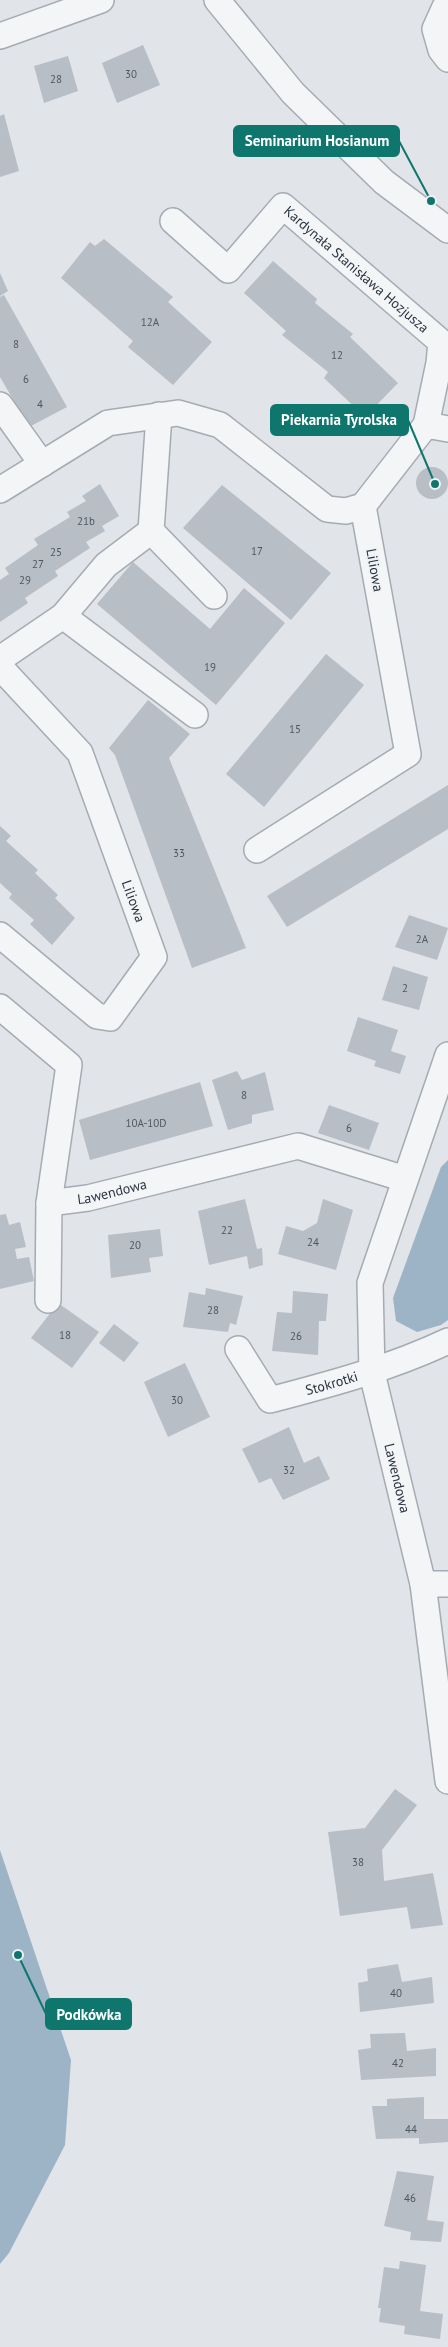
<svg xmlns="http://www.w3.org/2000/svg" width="448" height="2347" font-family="'PT Sans',sans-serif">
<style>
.water{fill:#9db4c7}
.building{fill:#b8bec5}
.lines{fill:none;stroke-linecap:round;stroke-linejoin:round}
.minor-casing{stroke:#a6abb3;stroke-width:28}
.minor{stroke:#f3f5f7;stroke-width:25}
.labels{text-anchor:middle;stroke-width:4;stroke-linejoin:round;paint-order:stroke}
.number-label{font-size:11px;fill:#4e5660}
.street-label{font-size:14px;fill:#2a333f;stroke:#f0f3f6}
.leader{fill:none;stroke:#0f766e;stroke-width:2}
.callout-dot{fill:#0f766e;stroke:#f0f3f6;stroke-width:2}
.callout{fill:#0f766e;stroke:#0f766e;stroke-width:2}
.callout-label{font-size:15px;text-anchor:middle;font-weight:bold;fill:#fff}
</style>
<rect width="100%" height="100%" fill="#e1e4e9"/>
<g class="water">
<path d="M448 1160V1320L441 1325 417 1332 396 1321 393 1298 441 1167Z"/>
<path d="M0 1850 71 2060 65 2145 9 2253 0 2264Z"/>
</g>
<g class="building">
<path d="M143 45 160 85 117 103 102 63Z"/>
<path d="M68 56 78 91 44 103 34 66Z"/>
<path d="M4 114 19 171 0 177V116Z"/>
<path d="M104 239 173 297 168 302 212 342 173 385 128 347 133 341 61 278 90 242 95 246Z"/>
<path d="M273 261 317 299 315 303 353 334 350 337 398 383 365 417 324 378 328 372 282 335 286 331 244 293Z"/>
<path d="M0 273 8 291 0 296Z"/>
<path d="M4 295 67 407 29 427 0 377V297Z"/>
<circle cx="432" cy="483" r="16"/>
<path d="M100 484 119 516 102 526 105 531 86 542 90 548 55 571 58 576 25 598 28 603 0 622V580L9 574 5 568 38 545 34 539 70 517 67 512 86 501 82 496Z"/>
<path d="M222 485 331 573 291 620 183 528Z"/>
<path d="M133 562 210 629 244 588 285 623 216 705 97 604Z"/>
<path d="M326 654 364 685 264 807 226 774Z"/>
<path d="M148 700 190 734 169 758 246 948 192 968 115 755 109 748Z"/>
<path d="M448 785V829L287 927 267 896Z"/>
<path d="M0 826 11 836 6 841 38 870 35 873 58 895 55 898 75 918 52 945 30 924 34 920 9 898 12 894 0 883Z"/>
<path d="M409 915 448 928 437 960 395 947Z"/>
<path d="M393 966 428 977 419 1010 382 1000Z"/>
<path d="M358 1017 398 1030 391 1051 406 1056 400 1074 374 1066 376 1061 347 1051Z"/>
<path d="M237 1071 242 1080 265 1072 274 1110 252 1115V1123L228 1130 212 1080Z"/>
<path d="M200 1082 213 1126 90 1160 79 1120Z"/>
<path d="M329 1105 379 1123 369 1150 318 1133Z"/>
<path d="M245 1199 257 1249 262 1248 263 1265 249 1269 247 1256 209 1265 198 1211Z"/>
<path d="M323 1199 353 1210 336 1270 278 1254 286 1226 303 1231 317 1223Z"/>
<path d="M6 1214 9 1225 20 1222 26 1247 15 1249 17 1259 29 1257 34 1281 0 1289V1215Z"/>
<path d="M160 1229 163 1256 149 1258 151 1272 111 1278 108 1235Z"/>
<path d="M206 1288 243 1296 236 1325 230 1323 228 1332 183 1327 189 1292 205 1295Z"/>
<path d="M293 1291 328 1294 326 1321H319L318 1355 272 1351 277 1312 292 1313Z"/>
<path d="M58 1303 99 1332 72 1368 31 1338Z"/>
<path d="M114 1324 139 1343 124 1362 99 1343Z"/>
<path d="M185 1363 210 1417 168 1437 144 1382Z"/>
<path d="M289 1427 304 1463 319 1456 330 1479 283 1500 271 1478 259 1483 242 1449Z"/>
<path d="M395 1789 417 1805 382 1850 384 1881 433 1873 443 1925 411 1929 407 1907 340 1916 328 1832 365 1828Z"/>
<path d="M398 1964 402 1982 432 1977 434 2003 360 2012 358 1983 368 1981 367 1969Z"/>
<path d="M405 2033 407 2051 436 2048V2076L361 2080 358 2050 371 2048 370 2034Z"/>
<path d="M424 2097V2119H448V2142L419 2144V2138L376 2139 372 2106H387V2099Z"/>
<path d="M397 2171 434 2176 427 2220 444 2222 441 2242 410 2240 411 2232 384 2226Z"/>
<path d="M400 2261 426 2265 420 2311 443 2314 440 2339 404 2334 405 2326 379 2322 381 2308H378L384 2267 399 2269Z"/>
</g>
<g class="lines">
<defs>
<g id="minor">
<path d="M217 0 293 93 384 182 448 230"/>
<path d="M448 5 445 7 435 29 441 50 448 59"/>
<path d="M0 36 101 0"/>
<path id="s1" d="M173 221 228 270 283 206 441 342 439 363 426 425"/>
<path d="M0 405 42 464"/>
<path d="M159 415 151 531 214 596"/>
<path d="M0 490 108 423 178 413 220 425 327 509 346 511 363 506 426 425 448 429"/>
<path d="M63 616 195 715"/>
<path d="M0 659 63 616 106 565 151 531"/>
<path id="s2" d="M0 667 80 753 154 957 110 1018 97 1016 0 935"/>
<path d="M257 850 408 754 363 506"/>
<path d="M0 1007 69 1065 49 1203 48 1300"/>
<path id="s3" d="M448 1055 370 1283 372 1373 423 1584 448 1781"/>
<path id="s4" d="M49 1203 88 1198 298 1146 405 1179"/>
<path id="s5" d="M238 1349 270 1400C331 1384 391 1368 448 1341"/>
<path d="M423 1584H448"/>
</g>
</defs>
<use href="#minor" class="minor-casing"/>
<use href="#minor" class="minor"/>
</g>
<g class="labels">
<g class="number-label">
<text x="131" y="78">30</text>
<text x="56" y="83">28</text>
<text x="150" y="326">12A</text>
<text x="16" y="348">8</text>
<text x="337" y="359">12</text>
<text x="26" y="383">6</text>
<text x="40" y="408">4</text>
<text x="86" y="525">21b</text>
<text x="257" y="555">17</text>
<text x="56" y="556">25</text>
<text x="38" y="568">27</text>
<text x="25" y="584">29</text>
<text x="210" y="671">19</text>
<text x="295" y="733">15</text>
<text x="179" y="857">33</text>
<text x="422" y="943">2A</text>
<text x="405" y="992">2</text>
<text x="244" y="1099">8</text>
<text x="146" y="1127">10A-10D</text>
<text x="349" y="1132">6</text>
<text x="227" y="1234">22</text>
<text x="313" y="1246">24</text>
<text x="135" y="1249">20</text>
<text x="213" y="1314">28</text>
<text x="65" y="1339">18</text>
<text x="296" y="1340">26</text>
<text x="177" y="1404">30</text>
<text x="289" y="1474">32</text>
<text x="358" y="1866">38</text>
<text x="396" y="1997">40</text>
<text x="398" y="2067">42</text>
<text x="411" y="2133">44</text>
<text x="410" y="2202">46</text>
</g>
<g class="street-label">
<text dy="5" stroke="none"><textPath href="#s1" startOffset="255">Kardynała Stanisława Hozjusza</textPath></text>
<text transform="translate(375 570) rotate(80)" y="5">Liliowa</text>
<text dy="5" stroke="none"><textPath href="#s2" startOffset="275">Liliowa</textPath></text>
<text dy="5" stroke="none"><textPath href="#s4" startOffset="64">Lawendowa</textPath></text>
<text dy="5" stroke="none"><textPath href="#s5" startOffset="124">Stokrotki</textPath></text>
<text dy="5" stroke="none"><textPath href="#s3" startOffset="439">Lawendowa</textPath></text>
</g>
</g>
<path class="leader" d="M431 201L399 141M435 484L408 420M18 1955L46 2014"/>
<g class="callout-dot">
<circle cx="431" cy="201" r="5"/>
<circle cx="435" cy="484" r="5"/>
<circle cx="18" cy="1955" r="5"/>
</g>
<g class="callout">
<rect x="234" y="126" width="165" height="30" rx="5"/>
<rect x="271" y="405" width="137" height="30" rx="5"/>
<rect x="46" y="1999" width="85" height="30" rx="5"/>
</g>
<g class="callout-label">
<text x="317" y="146">Seminarium Hosianum</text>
<text x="339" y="425">Piekarnia Tyrolska</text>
<text x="89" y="2020">Podkówka</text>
</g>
</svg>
